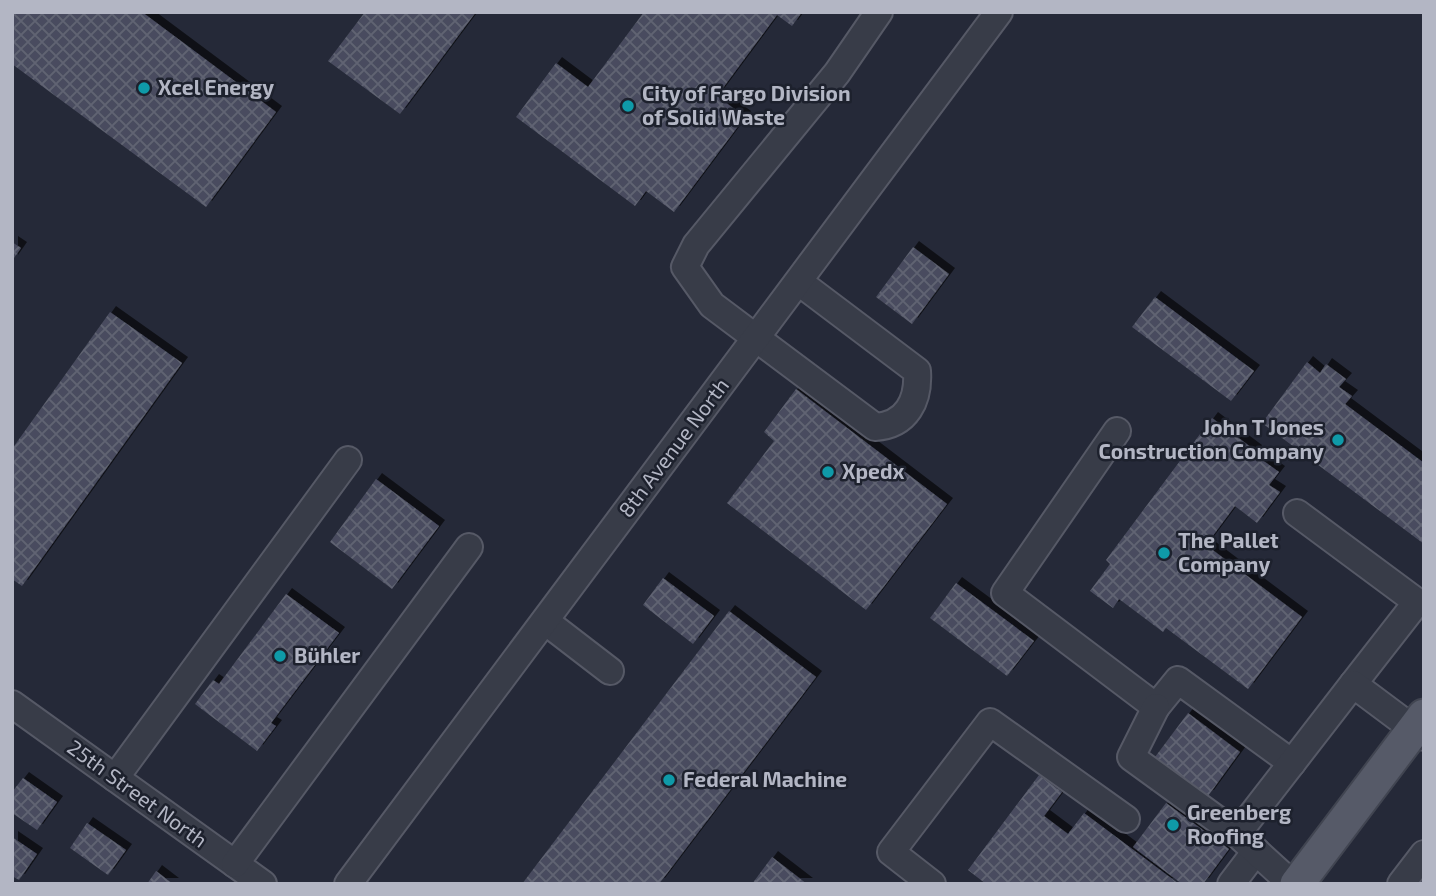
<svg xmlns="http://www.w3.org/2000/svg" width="1436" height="896" font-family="'Exo 2',sans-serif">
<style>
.building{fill:url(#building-cross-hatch);filter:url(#shadow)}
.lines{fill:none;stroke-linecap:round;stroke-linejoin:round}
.minor-casing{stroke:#565966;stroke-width:30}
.major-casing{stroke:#414551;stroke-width:37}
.minor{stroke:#383c48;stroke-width:26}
.major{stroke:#565a68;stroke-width:33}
.culture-dot{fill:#0f9aa8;stroke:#1d212d;stroke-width:2.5}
.labels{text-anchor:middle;stroke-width:5;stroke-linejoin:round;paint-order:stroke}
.poi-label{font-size:21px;font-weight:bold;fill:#b3b6c4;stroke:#1d212d;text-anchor:start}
.street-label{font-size:21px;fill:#b3b6c4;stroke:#1d212d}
</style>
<defs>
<pattern id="building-cross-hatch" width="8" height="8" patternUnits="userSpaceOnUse" patternTransform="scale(1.75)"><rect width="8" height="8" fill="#494c5e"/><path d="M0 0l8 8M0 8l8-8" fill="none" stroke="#616473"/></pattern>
<filter id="shadow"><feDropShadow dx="6" dy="-6" stdDeviation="0" flood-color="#0009"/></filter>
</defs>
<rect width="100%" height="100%" fill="#252938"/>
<g class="building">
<path d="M12 12H142L276 112 206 207 12 64Z"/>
<path d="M365 12H476L400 114 328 61Z"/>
<path d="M644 12H802L792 26 777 15 717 96 745 117 674 212 646 191 635 206 516 117 556 63 588 87Z"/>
<path d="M12 242 21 248 12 261Z"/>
<path d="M913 247 949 274 912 324 876 297Z"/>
<path d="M1155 297 1254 371 1231 401 1132 327Z"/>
<path d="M110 312 182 363 22 586 12 579V449Z"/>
<path d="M1307 362 1320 373 1326 364 1346 379 1339 387 1352 396 1345 404 1424 463V544L1262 423Z"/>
<path d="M796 389 947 504 866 610 727 503 774 441 764 432Z"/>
<path d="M1212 418 1256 451 1254 454 1279 472 1269 485 1280 492 1257 523 1235 506 1206 545 1302 617 1248 689 1166 628 1163 632 1119 599 1113 608 1090 591 1110 564 1106 560Z"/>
<path d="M376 479 439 526 392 589 330 542Z"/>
<path d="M663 578 714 616 693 644 643 605Z"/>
<path d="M956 583 1034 641 1007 676 930 618Z"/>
<path d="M286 594 339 633 271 723 276 726 257 751 195 704 213 680 219 684Z"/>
<path d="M729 611 816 677 659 884H522Z"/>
<path d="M1188 713 1240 752 1208 796 1155 757Z"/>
<path d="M1039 775 1062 792 1044 816 1068 834 1084 813 1179 884H986L968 870Z"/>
<path d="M23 778 57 802 37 830 12 813V792Z"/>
<path d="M1166 803 1229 849 1203 884H1182L1133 847Z"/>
<path d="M87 823 126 850 108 875 70 848Z"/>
<path d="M12 837 37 854 19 880 12 876Z"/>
<path d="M772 857 807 884H752Z"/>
<path d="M156 871 173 884H147Z"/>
</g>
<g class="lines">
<defs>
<g id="minor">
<path d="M799 282 917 371C919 400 907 425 875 427L712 305 685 267 696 245 837 73 879 12"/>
<path d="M1117 431 1005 593 1156 707 1178 680 1292 763"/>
<path d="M1297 513 1417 602 1353 684"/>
<path d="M545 621 610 671"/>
<path d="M12 704 263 884"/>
<path d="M1156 707 1131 757 1237 834"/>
<path d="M115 778 348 460"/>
<path d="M235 864 469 547"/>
<path d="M348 884 999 12"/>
<path d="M932 884 891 852 990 722 1126 819"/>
<path d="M1231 884 1256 851"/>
<path d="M1292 884 1237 834 1353 684 1424 737"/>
<path d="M1401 884 1424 854"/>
</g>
<path id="major" d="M1297 884 1424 716"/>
</defs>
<use href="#minor" class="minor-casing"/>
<use href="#major" class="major-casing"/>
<use href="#minor" class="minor"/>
<use href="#major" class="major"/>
</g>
<g class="culture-dot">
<circle cx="144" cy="88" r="7"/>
<circle cx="628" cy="106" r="7"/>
<circle cx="1338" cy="440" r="7"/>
<circle cx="828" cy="472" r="7"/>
<circle cx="1164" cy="553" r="7"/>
<circle cx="280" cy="656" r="7"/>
<circle cx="669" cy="780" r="7"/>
<circle cx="1173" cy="825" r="7"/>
</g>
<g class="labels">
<g class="poi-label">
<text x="158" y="95">Xcel Energy</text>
<text x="642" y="101">City of Fargo Division<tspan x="642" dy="24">of Solid Waste</tspan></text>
<text x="1324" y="435" text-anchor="end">John T Jones<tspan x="1324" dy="24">Construction Company</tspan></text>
<text x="842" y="479">Xpedx</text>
<text x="1178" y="548">The Pallet<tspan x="1178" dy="24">Company</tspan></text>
<text x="294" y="663">Bühler</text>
<text x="683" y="787">Federal Machine</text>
<text x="1187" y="820">Greenberg<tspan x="1187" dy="24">Roofing</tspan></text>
</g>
<g class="street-label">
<text transform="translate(674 448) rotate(-53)" y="7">8th Avenue North</text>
<text transform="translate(137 794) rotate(36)" y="7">25th Street North</text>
</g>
</g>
<rect width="1436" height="896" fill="none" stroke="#b3b6c4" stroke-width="28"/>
</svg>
